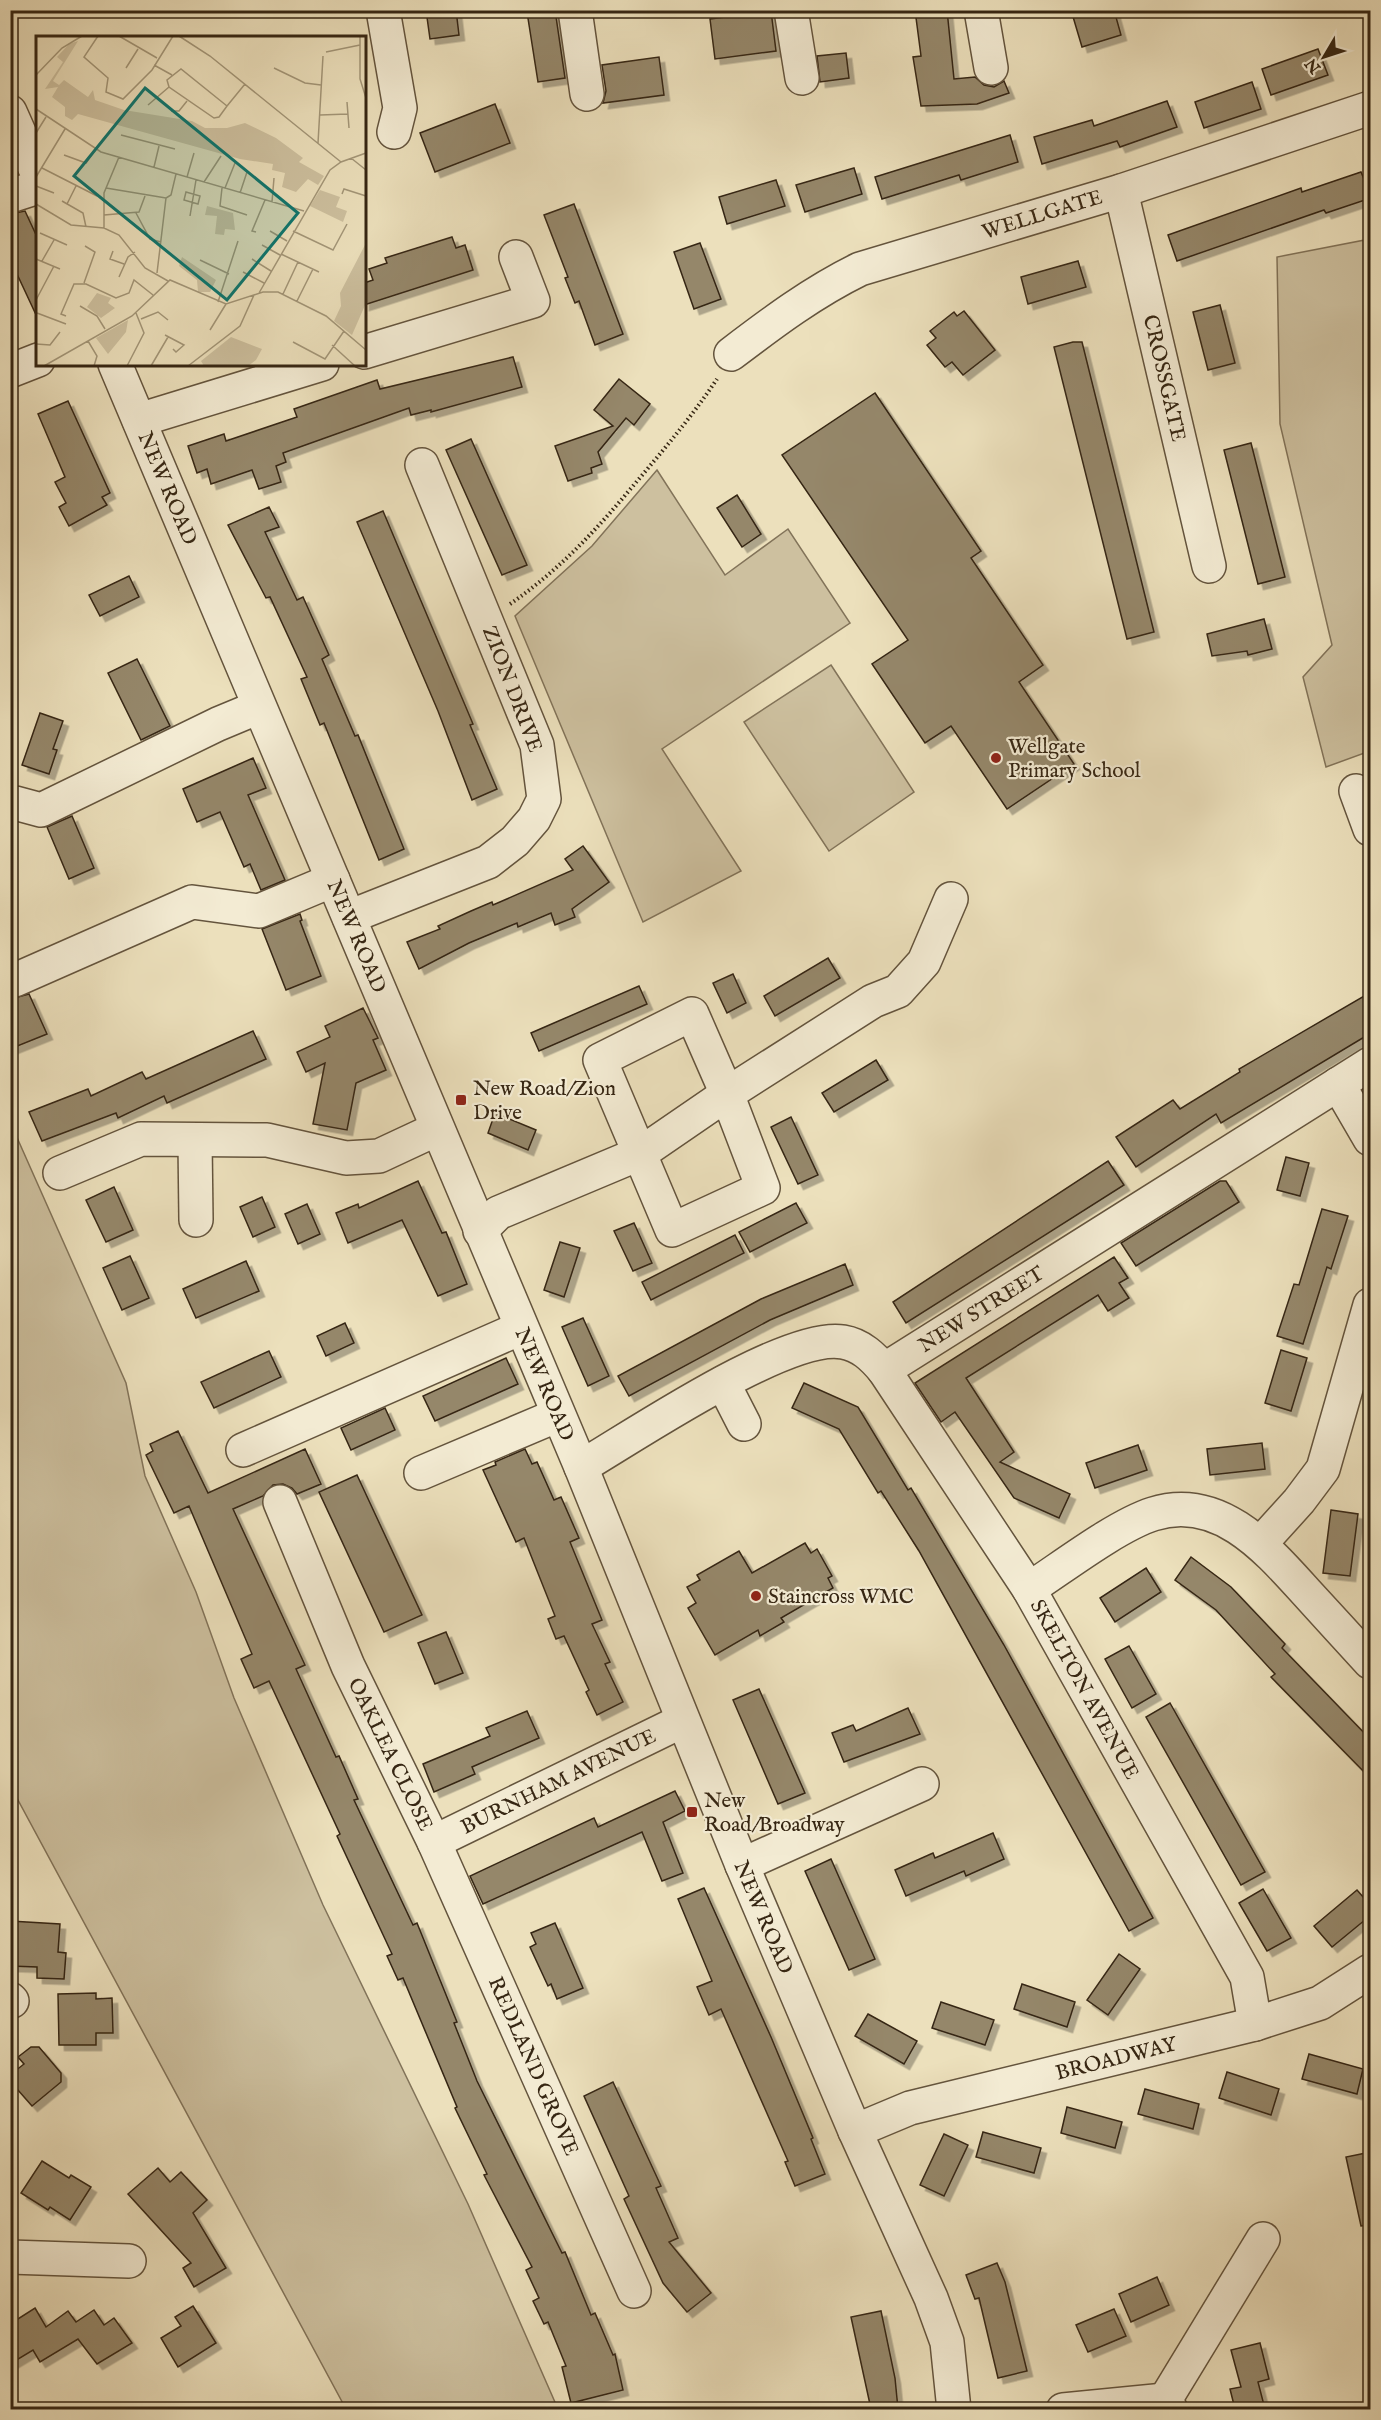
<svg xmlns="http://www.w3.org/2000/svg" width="1381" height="2420" font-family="'IM FELL English',serif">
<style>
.green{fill:#cdc09f;stroke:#827359;stroke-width:1.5}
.building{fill:#95876b;stroke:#362613;stroke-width:1.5;filter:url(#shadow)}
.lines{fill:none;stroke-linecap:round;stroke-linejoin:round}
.minor-casing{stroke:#64543d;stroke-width:36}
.path{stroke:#362613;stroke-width:4;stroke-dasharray:1.5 3;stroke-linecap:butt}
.minor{stroke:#f3ebd3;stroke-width:33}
.poi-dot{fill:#8f2418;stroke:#f3ebd3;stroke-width:2}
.labels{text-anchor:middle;stroke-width:4.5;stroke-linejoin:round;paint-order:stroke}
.street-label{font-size:21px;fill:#362613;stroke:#f3ebd3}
.poi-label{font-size:21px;fill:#362613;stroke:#f3ebd3;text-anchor:start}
.inset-road{fill:none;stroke:#a39678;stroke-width:1.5}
.view{fill:#0f766e;fill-opacity:0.15;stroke:#0f766e;stroke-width:3}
.inset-edge{fill:none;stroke:#362613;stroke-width:3}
</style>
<defs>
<filter id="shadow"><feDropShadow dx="5.5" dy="5.5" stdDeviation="0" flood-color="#0004"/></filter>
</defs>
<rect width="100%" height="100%" fill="#ece0bc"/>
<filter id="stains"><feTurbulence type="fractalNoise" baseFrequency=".00333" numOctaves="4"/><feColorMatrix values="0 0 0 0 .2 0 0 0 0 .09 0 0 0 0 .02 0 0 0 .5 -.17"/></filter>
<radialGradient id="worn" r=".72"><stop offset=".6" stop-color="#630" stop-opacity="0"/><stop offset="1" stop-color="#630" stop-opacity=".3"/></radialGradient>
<g class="green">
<path d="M1370 239V751L1326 767 1303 677 1332 645 1280 424 1277 257Z"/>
<path d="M657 470 725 575 788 529 850 623 662 749 741 871 643 922 515 616 592 546Z"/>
<path d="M831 665 914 792 829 851 744 722Z"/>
<path d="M11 1124 126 1383 145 1476 196 1592 234 1698 323 1905 468 2204 558 2409H346L11 1787Z"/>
</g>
<g class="building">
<path d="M426 10H456L459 35 430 39Z"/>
<path d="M555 10 565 78 538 82 527 12Z"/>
<path d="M915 10H947L954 79 975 77 984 85 994 87 1004 81 1009 93 977 104 921 106 913 57 921 56Z"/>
<path d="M1071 10H1114L1121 35 1082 47Z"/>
<path d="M771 11 776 51 715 59 710 19Z"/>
<path d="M1318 49 1328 75 1271 95 1262 69Z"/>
<path d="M846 53 849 78 820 82 817 56Z"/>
<path d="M659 57 664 95 603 103 606 91 602 65Z"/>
<path d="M1252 82 1261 109 1204 128 1195 102Z"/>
<path d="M1167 101 1177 127 1120 147 1117 141 1042 164 1034 137 1092 120 1094 126Z"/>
<path d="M495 104 510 143 435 172 420 133Z"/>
<path d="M1010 135 1018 162 961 180 959 175 882 199 875 177Z"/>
<path d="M854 168 862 194 805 212 796 185Z"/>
<path d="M1361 172 1364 179 1371 177V198L1326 213 1324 210 1177 261 1168 235 1301 188 1302 192Z"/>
<path d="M776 180 785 206 727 224 719 197Z"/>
<path d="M574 204 623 334 595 345 579 301 575 303 565 278 568 277 544 215Z"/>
<path d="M25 211 38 239V319L10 259V214Z"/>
<path d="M452 237 456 248 465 245 473 270 364 305V283L373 280 369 269 387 263 385 258Z"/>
<path d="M700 243 721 299 694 309 674 252Z"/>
<path d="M1078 261 1086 287 1028 304 1021 277Z"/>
<path d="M1220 305 1235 363 1208 370 1193 312Z"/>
<path d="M964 311 995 350 963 375 952 362 945 367 927 345 936 338 930 331 954 312 957 316Z"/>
<path d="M1073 342H1082L1154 632 1127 639 1054 347Z"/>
<path d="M513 357 522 387 431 412V410L411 415 409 408 283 453 286 462 276 466 281 482 259 489 252 470 211 484 207 469 197 473 188 446 224 434 226 441 297 417 294 409 377 380 380 389Z"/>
<path d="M619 379 650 404 634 425 626 418 598 452 602 464 591 468 592 473 568 481 555 446 613 426 594 410Z"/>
<path d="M875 393 981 551 971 558 1043 665 1019 682 1074 764 1007 809 951 726 925 743 872 664 908 640 782 455Z"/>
<path d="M68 401 110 493 102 497 107 505 69 526 59 507 66 503 55 482 65 477 38 414Z"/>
<path d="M471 439 527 565 502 575 446 450Z"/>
<path d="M1251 443 1285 577 1258 584 1224 450Z"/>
<path d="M737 495 761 534 742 547 717 508Z"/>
<path d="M269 507 279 527 265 532 297 600 303 597 329 655 322 659 355 736 358 735 404 849 379 860 324 723 320 725 301 679 307 677 270 597 266 598 228 525Z"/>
<path d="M383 511 473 724 470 725 497 789 472 800 438 711 357 522Z"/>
<path d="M129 576 139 597 100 616 89 595Z"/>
<path d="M1264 619 1272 649 1248 655 1247 651 1212 656 1207 634Z"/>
<path d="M137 659 170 726 141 740 108 673Z"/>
<path d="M40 713 63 721 53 749 57 750 49 774 22 765Z"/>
<path d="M253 758 266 788 248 795 285 880 261 890 250 864 244 867 220 812 197 822 183 789Z"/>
<path d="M72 816 94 868 69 879 47 827Z"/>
<path d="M583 846 609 882 572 909 575 917 555 925 551 913 518 927 517 923 469 943 419 969 407 942 440 929 438 926 471 911 492 902 493 905 573 870 565 859Z"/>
<path d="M300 914 302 920 300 921 321 976 286 990 262 929Z"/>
<path d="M828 958 840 978 775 1016 764 996Z"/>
<path d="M733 974 746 1003 727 1013 713 983Z"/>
<path d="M639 986 647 1004 539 1051 531 1033Z"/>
<path d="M1371 992V1033L1221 1123 1216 1114 1136 1167 1116 1137 1173 1100 1180 1109 1240 1072 1239 1069Z"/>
<path d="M29 994 47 1034 10 1049V999Z"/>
<path d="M363 1008 378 1038 373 1040 386 1070 356 1083 347 1130 313 1124 325 1063 306 1072 297 1052 330 1037 325 1026Z"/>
<path d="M253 1031 266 1059 167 1103 164 1096 118 1118 116 1113 42 1141 29 1112 88 1089 91 1096 142 1072 146 1079Z"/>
<path d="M876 1060 888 1080 834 1112 822 1093Z"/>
<path d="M495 1113 536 1130 528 1150 488 1133Z"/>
<path d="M791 1117 818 1175 798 1184 771 1127Z"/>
<path d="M1286 1157 1309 1163 1300 1196 1277 1190Z"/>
<path d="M1108 1161 1124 1185 906 1323 893 1302Z"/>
<path d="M418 1181 442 1233 446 1232 467 1284 438 1296 402 1220 348 1243 336 1213 358 1204 359 1208Z"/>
<path d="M1220 1181H1226L1239 1202 1136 1266 1121 1243Z"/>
<path d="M114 1187 133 1230 106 1242 86 1200Z"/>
<path d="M262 1197 275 1227 253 1237 240 1207Z"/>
<path d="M796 1203 807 1223 750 1252 739 1232Z"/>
<path d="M307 1204 320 1234 298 1244 285 1214Z"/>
<path d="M1322 1209 1348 1216 1331 1269 1327 1267 1303 1344 1277 1336 1294 1284 1299 1285Z"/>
<path d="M634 1223 652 1263 633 1271 614 1231Z"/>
<path d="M735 1235 744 1253 651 1300 642 1282Z"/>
<path d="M560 1242 580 1248 564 1297 544 1290Z"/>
<path d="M130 1256 149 1298 122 1310 103 1268Z"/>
<path d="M1114 1257 1128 1278 1119 1283 1129 1298 1108 1311 1098 1295 966 1378 1014 1452 1000 1462 1070 1494 1059 1518 1014 1498 955 1412 941 1422 915 1383Z"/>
<path d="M246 1261 259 1291 196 1318 183 1289Z"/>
<path d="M845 1264 853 1285 770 1320 629 1396 618 1376 761 1299Z"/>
<path d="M583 1318 609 1376 588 1386 562 1327Z"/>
<path d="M345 1323 354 1343 326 1356 317 1336Z"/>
<path d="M1281 1350 1307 1358 1291 1411 1265 1403Z"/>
<path d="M269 1351 281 1377 214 1408 201 1382Z"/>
<path d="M506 1358 518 1384 435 1421 423 1396Z"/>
<path d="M804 1383 858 1407 908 1490 911 1488 1004 1645 1153 1918 1129 1931 919 1551 881 1491 878 1493 839 1429 792 1408Z"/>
<path d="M385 1408 395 1430 351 1450 341 1428Z"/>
<path d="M178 1431 208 1493 305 1449 321 1484 297 1494 292 1488 283 1484 273 1485 263 1496 233 1509 305 1665 296 1669 336 1757 339 1756 358 1799 354 1800 413 1925 417 1923 457 2022 454 2023 477 2081 562 2253 565 2252 591 2315 595 2313 613 2355 615 2354 623 2390 571 2403 562 2367 566 2366 548 2322 544 2324 533 2301 539 2298 526 2270 532 2267 484 2175 487 2174 455 2108 457 2107 403 1978 398 1980 387 1956 392 1954 337 1836 340 1834 269 1681 254 1688 241 1659 252 1654 189 1506 174 1513 146 1455 153 1451 150 1444Z"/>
<path d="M1262 1443 1265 1469 1210 1475 1207 1449Z"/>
<path d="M1138 1445 1147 1470 1095 1488 1086 1463Z"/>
<path d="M525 1449 532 1464 537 1462 554 1500 561 1497 579 1538 570 1542 602 1620 592 1624 610 1662 605 1664 623 1702 597 1715 586 1692 589 1690 564 1636 556 1639 548 1619 555 1616 524 1538 516 1542 483 1470 496 1465 495 1462Z"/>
<path d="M357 1475 422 1615 384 1632 319 1492Z"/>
<path d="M1331 1510 1358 1514 1350 1576 1323 1573Z"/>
<path d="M805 1543 811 1553 817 1549 832 1576 828 1578 833 1588 781 1618 784 1622 760 1636 758 1630 715 1655 688 1608 696 1603 687 1587 700 1580 697 1575 739 1551 752 1573Z"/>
<path d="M1191 1557 1231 1587 1285 1644 1282 1648 1371 1740V1779L1271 1677 1275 1674 1216 1610 1175 1580Z"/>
<path d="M1146 1568 1161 1592 1115 1622 1100 1598Z"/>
<path d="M446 1632 463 1673 435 1684 418 1643Z"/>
<path d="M1129 1646 1156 1694 1132 1708 1105 1659Z"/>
<path d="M759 1689 805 1793 778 1804 733 1700Z"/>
<path d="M1170 1703 1265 1872 1241 1885 1146 1717Z"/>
<path d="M908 1708 920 1734 844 1762 832 1733 853 1725 856 1731Z"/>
<path d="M527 1711 539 1738 472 1767 475 1774 434 1792 423 1764 490 1736 486 1728Z"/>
<path d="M675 1791 685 1811 663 1822 683 1873 662 1881 642 1832 483 1904 470 1876 594 1818 598 1827Z"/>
<path d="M993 1833 1004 1859 966 1876 964 1871 906 1896 895 1870 933 1853 935 1858Z"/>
<path d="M831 1859 875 1959 849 1970 805 1871Z"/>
<path d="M704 1888 771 2037 813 2138 811 2139 825 2174 795 2186 785 2162 788 2161 721 2009 709 2015 697 1987 712 1981 678 1899Z"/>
<path d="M1263 1889 1291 1938 1267 1951 1239 1903Z"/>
<path d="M1357 1890 1371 1906V1915L1332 1947 1314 1926Z"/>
<path d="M10 1921 60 1924 58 1952 66 1953 64 1979 37 1978V1967L10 1966Z"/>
<path d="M555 1923 583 1988 557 1999 551 1984 548 1986 530 1947 536 1944 531 1933Z"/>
<path d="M1119 1954 1140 1969 1108 2015 1087 2000Z"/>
<path d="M1022 1984 1075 2002 1067 2027 1014 2009Z"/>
<path d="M96 1993V1999L112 1998 113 2033H96V2045H59L58 1994Z"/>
<path d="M941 2002 994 2020 985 2045 932 2028Z"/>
<path d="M868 2014 917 2041 904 2064 855 2036Z"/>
<path d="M31 2047H39L61 2073V2082L32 2106 10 2081V2075L24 2064 18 2057Z"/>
<path d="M1309 2054 1363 2069 1357 2094 1302 2079Z"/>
<path d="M1227 2072 1279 2089 1271 2115 1219 2098Z"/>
<path d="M613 2082 661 2186 656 2188 678 2238 669 2242 711 2293 687 2312 663 2283 624 2199 629 2196 584 2096Z"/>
<path d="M1145 2089 1199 2104 1193 2129 1138 2114Z"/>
<path d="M1067 2107 1122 2122 1115 2148 1061 2133Z"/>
<path d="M983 2132 1041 2148 1034 2173 976 2157Z"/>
<path d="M944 2134 968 2145 944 2196 920 2185Z"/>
<path d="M1371 2152V2225L1361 2226 1346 2157Z"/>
<path d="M42 2161 69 2178 71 2175 91 2187 70 2220 50 2207 48 2210 21 2193Z"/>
<path d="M158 2168 170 2182 181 2172 207 2200 193 2213 226 2268 194 2287 183 2268 191 2263 128 2194Z"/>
<path d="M997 2263 1005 2282 1027 2371 998 2378 979 2298 975 2299 966 2275Z"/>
<path d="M1157 2277 1169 2305 1131 2322 1119 2294Z"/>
<path d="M193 2306 216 2343 178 2367 161 2338 181 2326 175 2317Z"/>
<path d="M35 2308 46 2327 68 2311 76 2322 94 2310 104 2325 114 2318 132 2343 97 2364 78 2339 40 2362 33 2350 10 2364V2324Z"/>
<path d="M1114 2309 1126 2336 1088 2352 1076 2325Z"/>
<path d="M881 2311 895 2378 898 2409H871L851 2317Z"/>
<path d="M1260 2343 1269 2379 1258 2382 1265 2409H1235L1230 2389 1241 2387 1231 2350Z"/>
</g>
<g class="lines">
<defs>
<g id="minor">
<path d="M383 10 400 108 394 132"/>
<path d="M575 10 587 94"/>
<path d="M791 10 802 78"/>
<path d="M981 10 991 68"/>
<path d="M10 112 38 175"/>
<path d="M1121 191 1209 566"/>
<path d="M10 196 38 187"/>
<path d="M364 352 533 301 516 257"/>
<path d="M731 354C773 322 813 292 860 269L1121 191 1370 108"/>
<path d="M115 364 581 1467 742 1865 855 2131 931 2298 947 2342 954 2410"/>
<path d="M10 371 38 360"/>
<path d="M139 420 322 364"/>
<path d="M1356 791 1370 829"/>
<path d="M15 803 41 810 218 724 259 707"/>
<path d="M349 917 488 862 515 841 534 819 544 799 537 745 422 465"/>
<path d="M15 980 192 902 259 911 333 880"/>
<path d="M692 1014 727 1094 763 1188 672 1230 600 1060Z"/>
<path d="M1338 1084 1370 1139"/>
<path d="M195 1141 196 1220"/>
<path d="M60 1173 141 1139 267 1140 346 1158 379 1156 424 1135 437 1133"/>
<path d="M480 1231 498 1213 641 1153 727 1094 873 1001 898 991 924 962 951 899"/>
<path d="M884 1370 1029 1589 1247 1977 1255 2024"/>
<path d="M723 1383 744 1424"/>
<path d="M243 1450 521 1328"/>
<path d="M581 1467C634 1436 787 1332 843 1342 861 1345 873 1357 884 1370L1370 1064"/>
<path d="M421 1473 558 1415"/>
<path d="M280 1502 348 1666 434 1842 634 2291"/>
<path d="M1261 1543 1299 1501 1323 1469 1370 1305"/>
<path d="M1029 1589C1063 1567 1116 1526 1153 1514 1219 1493 1267 1549 1306 1592 1327 1615 1349 1639 1370 1662"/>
<path d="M434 1842 682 1721"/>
<path d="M742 1865 922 1784"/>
<path d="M10 1999 12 2001"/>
<path d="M855 2131 910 2108 1255 2024 1320 2003 1370 1971"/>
<path d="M10 2257 129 2261"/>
<path d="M1165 2400 1263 2239"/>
<path d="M1063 2410 1165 2400 1171 2410"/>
</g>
</defs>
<use href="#minor" class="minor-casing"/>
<path class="path" d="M510 604C561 569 599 527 638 480 666 447 693 415 717 379"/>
<use href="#minor" class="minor"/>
</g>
<g class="poi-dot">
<circle cx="996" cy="758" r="6"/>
<rect x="455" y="1094" width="12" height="12" rx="3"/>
<circle cx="756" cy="1596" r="6"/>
<rect x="686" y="1806" width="12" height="12" rx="3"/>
</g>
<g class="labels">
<g class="street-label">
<text transform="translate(1042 214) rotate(-17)" y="7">WELLGATE</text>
<text transform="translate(1165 378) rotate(77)" y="7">CROSSGATE</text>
<text transform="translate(168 488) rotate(67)" y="7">NEW ROAD</text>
<text transform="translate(513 689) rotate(69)" y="7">ZION DRIVE</text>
<text transform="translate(357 936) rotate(67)" y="7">NEW ROAD</text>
<text transform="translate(981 1309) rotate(-32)" y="7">NEW STREET</text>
<text transform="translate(545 1384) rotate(67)" y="7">NEW ROAD</text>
<text transform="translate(1085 1689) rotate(61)" y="7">SKELTON AVENUE</text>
<text transform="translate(391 1754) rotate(64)" y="7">OAKLEA CLOSE</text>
<text transform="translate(558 1781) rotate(-26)" y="7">BURNHAM AVENUE</text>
<text transform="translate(764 1917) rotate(67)" y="7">NEW ROAD</text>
<text transform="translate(1116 2058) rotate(-14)" y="7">BROADWAY</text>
<text transform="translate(534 2066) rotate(66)" y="7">REDLAND GROVE</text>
</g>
<g class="poi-label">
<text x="1008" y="753">Wellgate<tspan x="1008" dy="24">Primary School</tspan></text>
<text x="473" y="1095">New Road/Zion<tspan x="473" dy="24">Drive</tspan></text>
<text x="768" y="1603">Staincross WMC</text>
<text x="704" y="1807">New<tspan x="704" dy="24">Road/Broadway</tspan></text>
</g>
</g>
<g transform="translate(36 36)">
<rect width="330" height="330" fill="#ece0bc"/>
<path d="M42 5 17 45 23 49 28 44 52 61 57 54 59 64 88 74 156 85 169 92H191L209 87 240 102 267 122 263 126 288 140 282 149 272 143 260 156 246 151 249 137 236 134 237 128 204 123 42 78 36 84 29 80V71L16 61 22 51 9 53 27 26 21 21 33 8ZM284 154 304 161 300 171 311 175 307 186 274 170ZM171 170 197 177 199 194 189 193 188 199 179 198 181 180 169 179ZM330 207V267L316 299 298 285 305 270 304 257ZM146 221 180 244 174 256H162L161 244 143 230ZM61 257 75 262 72 267 79 272 65 282 51 271ZM92 284 90 296 72 318 60 302ZM195 301 226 313 220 324 212 330H168L165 325Z" fill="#cdc09f"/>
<path class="inset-road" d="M62 0 48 21 72 42 70 56 87 63 116 34 137 0M83 0 121 22M143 0 174 20 305 126M324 0V43L330 62M290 16 324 9M118 29 136 39M90 32 102 13M238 32 269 47 285 49M0 39 26 12 46 0M311 66 313 92M112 69 133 51M191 70 145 33 131 44 133 51 178 82 183 81 191 70 209 48M0 73 65 116 268 175M135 75H143L151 65M284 79 312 78M0 97 10 81M85 99 139 113M282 107 287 20M28 119 50 127 60 113M315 122 330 134M118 131 123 110M6 132 61 160M0 141 29 93M151 141 158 117M168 146 185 120M0 150 18 157M70 152 130 162M186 152 184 170 211 179M189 152 199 127M150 156 164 160 162 168 148 164ZM204 157 211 136M306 158 308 153 330 160M26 165 47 177 50 191M236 166 238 142M0 168 35 189 68 192 83 199 109 232 132 245M31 168 40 150M100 177 114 203 125 206M68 179 103 176 109 160M154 180 160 144M68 192V157L83 121M234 195 251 205M257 195 297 214 311 188M220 196 216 195 229 164M4 197 31 209M226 209 244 219M77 215 74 223 88 228M245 218 283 236M0 223 24 233M216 223 235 235M164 224 193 238M6 225 18 204M207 236 228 247M121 237 130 162 135 159 140 138M83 241 92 221 99 216M48 247 59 216 49 210M223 257 294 134 305 126 330 117M247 258 262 226M0 264 18 230M261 265 277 233M182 266 202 205M44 270 61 280 69 293M1 277 30 288M30 280 25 278 38 248H50L80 262 93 257 98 244 117 259M105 283 122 276 132 284M174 294 190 268M129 299 148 309 140 316 137 313M52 305 61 320 58 330M257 306 289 323 308 295M0 308 14 309 24 296M296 309 319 330M8 330 96 280 134 244 190 268 227 256H242L290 280 330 314M91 330 108 297 100 277M115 330 132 301M152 330 204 290 218 259"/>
<path class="view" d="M109 52 262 177 191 264 38 140Z"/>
<rect width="330" height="330" class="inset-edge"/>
</g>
<rect width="1381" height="2420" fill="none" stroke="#ece0bc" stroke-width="36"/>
<rect x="12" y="12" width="1357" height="2396" fill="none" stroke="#362613" stroke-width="3"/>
<rect x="18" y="18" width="1345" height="2384" fill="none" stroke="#362613" stroke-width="1.5"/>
<g transform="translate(1324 57) rotate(231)" stroke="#f3ebd3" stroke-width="4.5" paint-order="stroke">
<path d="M0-4.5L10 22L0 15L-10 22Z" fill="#362613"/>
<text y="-9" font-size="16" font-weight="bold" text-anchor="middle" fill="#362613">N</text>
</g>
<rect width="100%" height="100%" filter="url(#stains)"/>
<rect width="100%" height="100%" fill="url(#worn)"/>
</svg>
